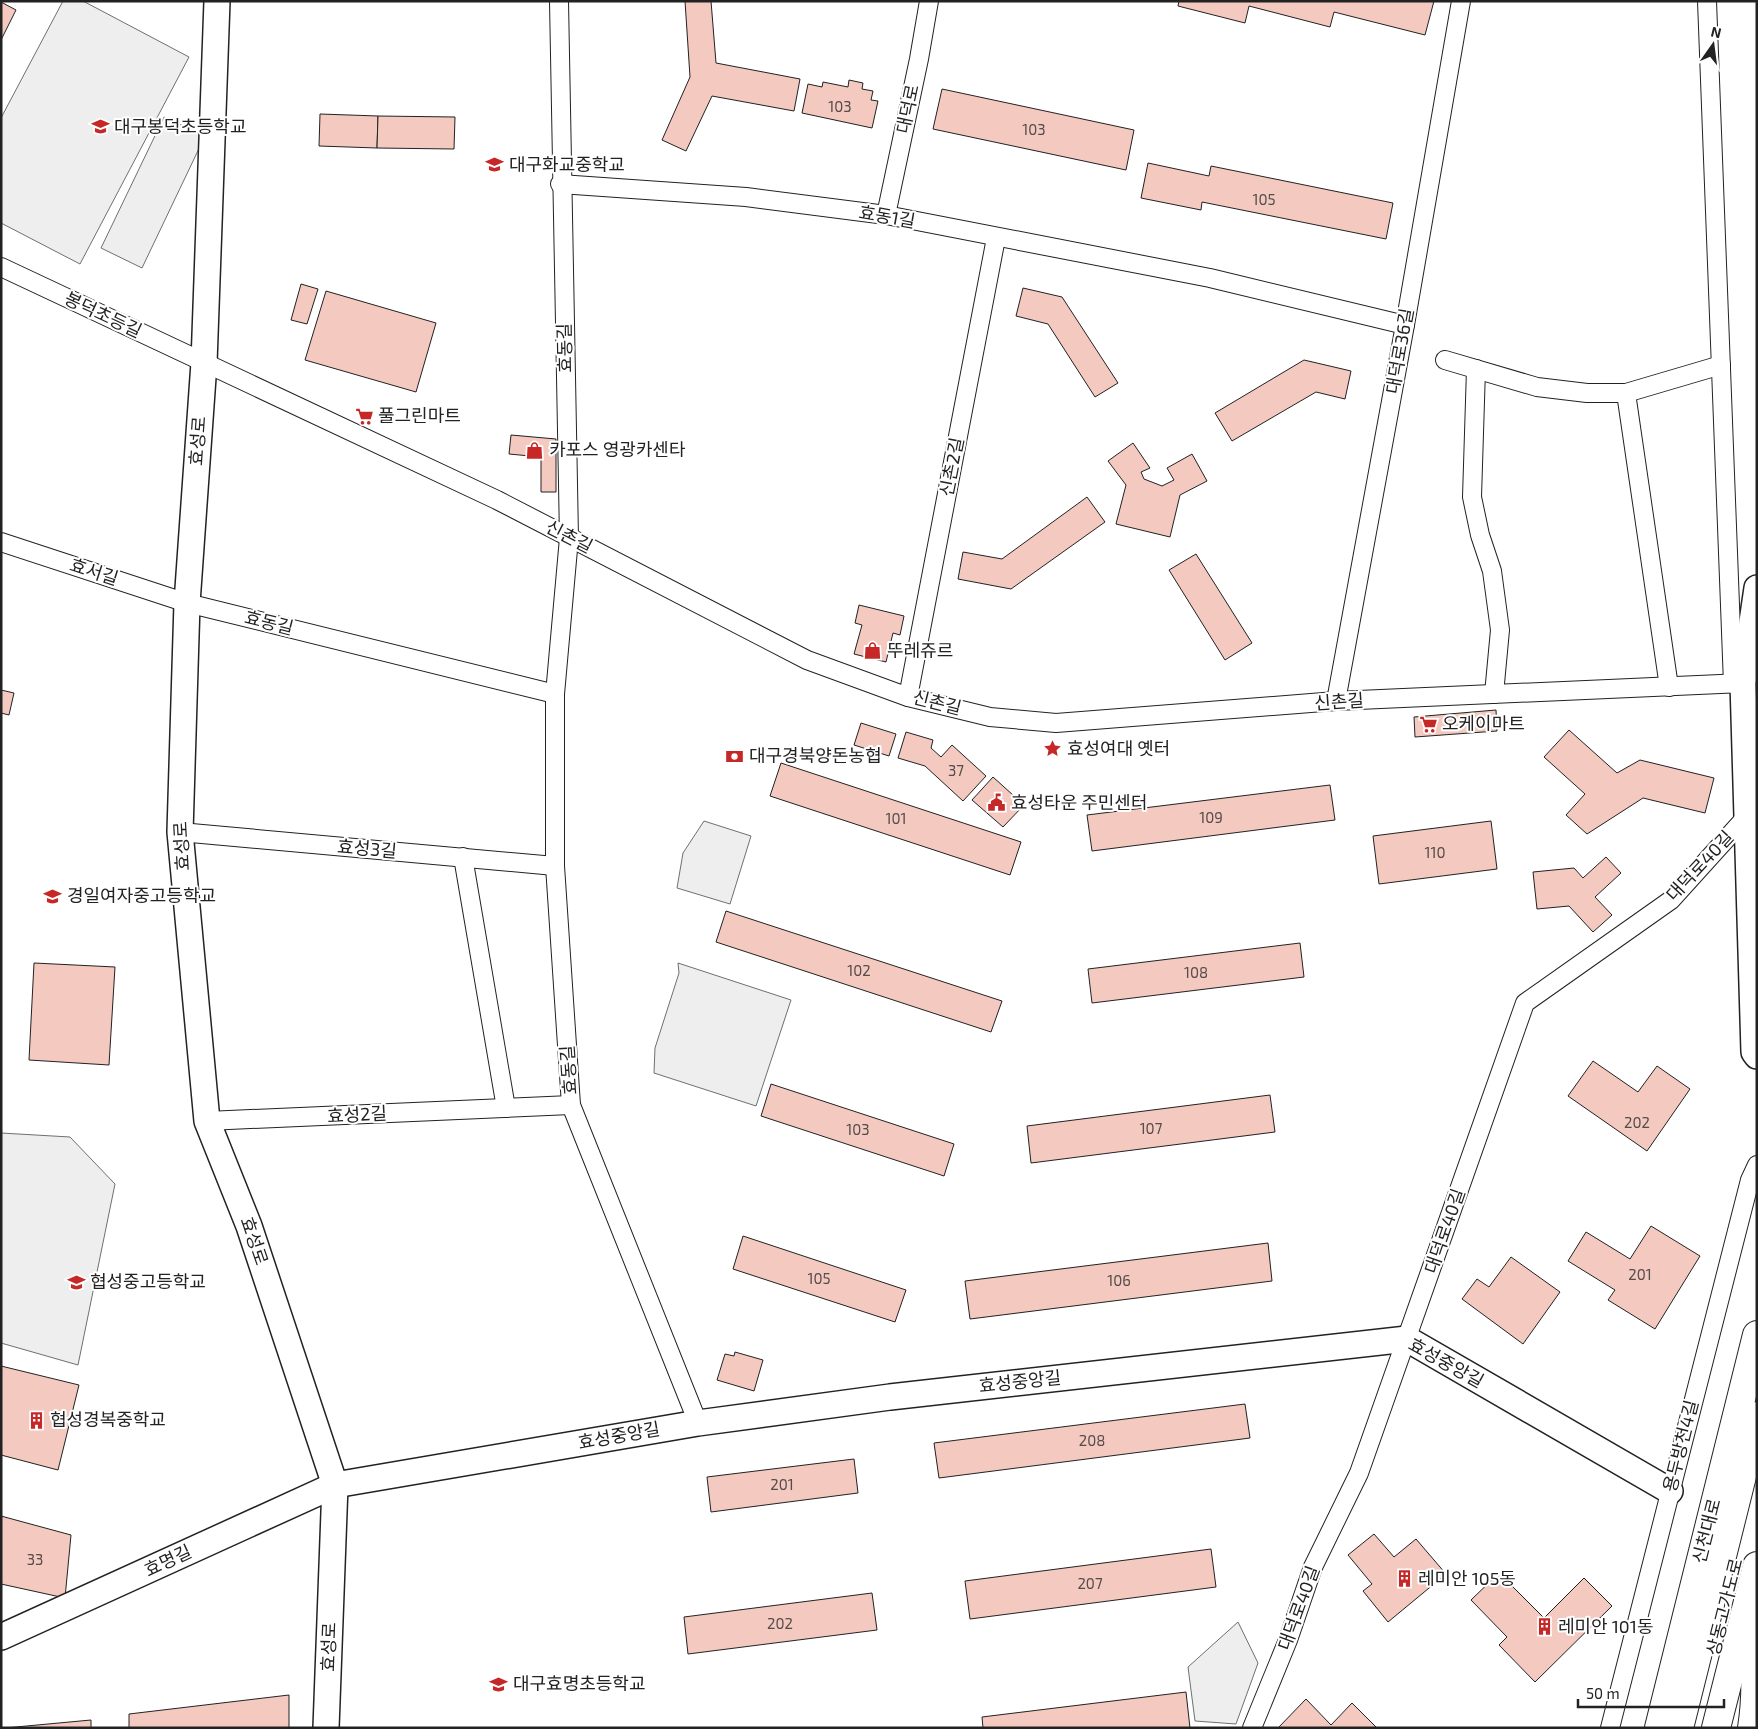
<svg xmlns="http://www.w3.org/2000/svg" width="1758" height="1729" font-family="'Exo 2','Noto Sans KR',sans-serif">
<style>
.green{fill:#eee;stroke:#6f6f6f}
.building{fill:#f3c9c0;stroke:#222}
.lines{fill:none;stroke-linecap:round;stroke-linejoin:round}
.street-casing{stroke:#222;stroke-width:20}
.secondary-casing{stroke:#222;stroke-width:28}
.highway-casing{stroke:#222;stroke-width:30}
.street{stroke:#fff;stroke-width:18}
.secondary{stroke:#fff;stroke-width:25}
.highway{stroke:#fff;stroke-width:28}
.labels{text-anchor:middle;stroke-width:4;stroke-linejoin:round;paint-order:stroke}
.number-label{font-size:15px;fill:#564c4a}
.street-label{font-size:18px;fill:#222;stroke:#fff}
.poi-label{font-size:18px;fill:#222;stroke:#fff;text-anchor:start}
</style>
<rect width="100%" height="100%" fill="#fff"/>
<g class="green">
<path d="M63 1H83L189 57 80 264 1 223V118Z"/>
<path d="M164 117 205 136 142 268 101 248Z"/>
<path d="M704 821 751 836 730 904 677 888 683 853Z"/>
<path d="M678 963 791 1000 756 1106 654 1073 655 1048 679 973Z"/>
<path d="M1 1133 70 1137 115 1184 78 1365 1 1343Z"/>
<path d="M1238 1622 1258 1663 1236 1724 1195 1721 1188 1667Z"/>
</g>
<g class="building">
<path d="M685 1H711L716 63 800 79 794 111 712 96 686 151 662 140 690 77Z"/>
<path d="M1179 1H1434L1425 35 1334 12 1330 27 1249 6 1245 23 1178 6Z"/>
<path d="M1 2 16 10 1 40Z"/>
<path d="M849 80 863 83 862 89 873 91 871 100 878 101 872 128 802 113 808 84 822 87 823 82 848 87Z"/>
<path d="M942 89 1134 130 1126 170 933 129Z"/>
<path d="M320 114 378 116 377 148 319 146Z"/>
<path d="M378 116 455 117 454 149 377 148Z"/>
<path d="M1148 163 1209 176 1211 166 1393 203 1386 239 1202 202 1201 210 1141 198Z"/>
<path d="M301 284 318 289 307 324 291 320Z"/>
<path d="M1023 288 1062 297 1118 383 1095 397 1048 324 1016 316Z"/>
<path d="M326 291 436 323 416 392 305 360Z"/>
<path d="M1304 360 1351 371 1345 399 1316 392 1232 441 1215 413Z"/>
<path d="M511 435 556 439V492H541V457L509 454Z"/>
<path d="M1133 443 1150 468 1141 472 1144 479 1162 486 1174 480 1167 468 1192 454 1207 481 1180 495 1170 537 1116 524 1126 485 1108 461Z"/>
<path d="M1087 497 1105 522 1011 589 958 579 963 552 1002 559Z"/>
<path d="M1196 554 1252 643 1225 660 1169 570Z"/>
<path d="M859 605 904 616 900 635 893 633 886 662 854 654 862 625 855 623Z"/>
<path d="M1 690 14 693 9 715 1 713Z"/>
<path d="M1496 710 1497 731 1415 737 1414 717Z"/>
<path d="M861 723 896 734 889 756 854 745Z"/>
<path d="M1569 730 1617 773 1640 760 1714 778 1705 813 1643 798 1587 834 1566 815 1585 794 1544 757Z"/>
<path d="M906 732 933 740 931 748 941 757 952 745 986 776 963 801 925 766 898 758Z"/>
<path d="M781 763 1021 842 1010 875 770 796Z"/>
<path d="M993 777 1024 805 1003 827 972 800Z"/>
<path d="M1330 785 1335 820 1092 851 1087 815Z"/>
<path d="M1491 821 1497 869 1379 884 1373 836Z"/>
<path d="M1606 857 1621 873 1595 897 1612 915 1593 932 1569 906 1537 909 1533 872 1574 868 1583 878Z"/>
<path d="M726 911 1002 1001 991 1032 716 942Z"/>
<path d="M1300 943 1304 977 1092 1003 1088 969Z"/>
<path d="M34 963 115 967 109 1065 29 1060Z"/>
<path d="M1593 1061 1638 1092 1657 1066 1690 1089 1647 1151 1568 1096Z"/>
<path d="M771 1084 954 1144 944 1176 761 1116Z"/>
<path d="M1270 1095 1275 1132 1031 1163 1027 1126Z"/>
<path d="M1651 1226 1700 1256 1655 1329 1608 1300 1615 1290 1568 1261 1586 1232 1630 1259Z"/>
<path d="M743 1236 906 1290 895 1322 733 1269Z"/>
<path d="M1268 1243 1272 1281 970 1319 965 1281Z"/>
<path d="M1511 1257 1560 1292 1523 1344 1462 1299 1477 1279 1489 1287Z"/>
<path d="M735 1352 763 1360 754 1391 717 1380 725 1354 734 1356Z"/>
<path d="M1 1366 79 1385 58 1470 1 1455Z"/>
<path d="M1245 1404 1250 1438 939 1478 934 1443Z"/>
<path d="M854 1459 858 1493 711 1512 707 1477Z"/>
<path d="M1 1516 71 1535 65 1598 1 1584Z"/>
<path d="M1374 1534 1394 1557 1416 1539 1446 1574 1388 1622 1363 1591 1372 1584 1348 1555Z"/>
<path d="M1211 1549 1216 1587 970 1619 965 1581Z"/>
<path d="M1499 1573 1544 1618 1584 1578 1612 1606 1535 1682 1499 1645 1507 1637 1471 1600Z"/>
<path d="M872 1593 877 1630 688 1654 684 1617Z"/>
<path d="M1186 1692 1190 1728H983L982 1717Z"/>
<path d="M289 1695V1728H129V1714Z"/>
<path d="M1306 1699 1331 1725 1352 1703 1377 1728H1278Z"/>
<path d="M91 1720V1728H5Z"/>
</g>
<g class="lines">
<defs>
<g id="street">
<path d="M559 1 569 538 555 694V866L571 1105 698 1423"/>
<path d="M1707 1 1733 684"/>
<path d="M560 184 746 197 886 215 1210 278 1405 325"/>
<path d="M886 215 919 59 929 1"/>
<path d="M1 267 497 500 807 660 908 697 990 717 1056 723 1336 701 1743 683"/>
<path d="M1445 360 1537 387 1587 393H1626L1721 365"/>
<path d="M1476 369 1472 497 1480 535 1492 571 1500 630 1494 694"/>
<path d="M1626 393 1669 687"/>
<path d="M1 542 187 603 555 694"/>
<path d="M908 697 996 238"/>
<path d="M1336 701 1405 325 1461 1"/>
<path d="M180 832 555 866"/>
<path d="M463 857 506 1108"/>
<path d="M207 1121 571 1105"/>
<path d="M1252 1728 1288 1640 1313 1567 1359 1473 1525 1003 1671 900 1747 816"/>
<path d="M1610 1728 1750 1180 1757 1165"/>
</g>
<g id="secondary">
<path d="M217 1 204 363 187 603 180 832 207 1121 249 1226 335 1485 326 1728"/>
<path d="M1757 588 1743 683 1754 1052 1757 1056"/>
<path d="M1 1637 335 1485 698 1423 890 1397 1407 1339 1670 1491"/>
</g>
<g id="highway">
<path d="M1751 1615C1755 1652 1758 1690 1752 1728"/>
<path d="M1659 1728 1757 1335"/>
<path d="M1679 1728 1757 1416"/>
<path d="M1716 1728 1757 1566"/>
</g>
</defs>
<use href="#street" class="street-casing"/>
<use href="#secondary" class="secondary-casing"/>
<use href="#highway" class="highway-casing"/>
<use href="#street" class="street"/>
<use href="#secondary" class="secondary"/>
<use href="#highway" class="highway"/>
</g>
<defs>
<symbol id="school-bare" viewBox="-9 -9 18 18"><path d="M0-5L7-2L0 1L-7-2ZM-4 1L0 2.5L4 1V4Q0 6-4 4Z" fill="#c62828" stroke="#fff" stroke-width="2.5" paint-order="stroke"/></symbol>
<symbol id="supermarket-bare" viewBox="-9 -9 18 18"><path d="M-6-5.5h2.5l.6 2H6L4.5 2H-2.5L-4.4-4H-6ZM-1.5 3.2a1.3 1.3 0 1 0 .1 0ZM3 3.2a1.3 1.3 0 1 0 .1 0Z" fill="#c62828" stroke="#fff" stroke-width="2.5" paint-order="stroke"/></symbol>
<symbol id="shop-bare" viewBox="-9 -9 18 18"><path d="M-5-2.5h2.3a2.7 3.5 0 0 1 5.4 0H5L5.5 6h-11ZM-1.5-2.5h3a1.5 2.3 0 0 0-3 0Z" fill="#c62828" stroke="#fff" stroke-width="2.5" paint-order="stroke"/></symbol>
<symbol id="sight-bare" viewBox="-9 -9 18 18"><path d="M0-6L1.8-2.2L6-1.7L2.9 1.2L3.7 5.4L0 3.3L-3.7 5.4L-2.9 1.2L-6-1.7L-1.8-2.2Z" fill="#c62828" stroke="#fff" stroke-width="2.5" paint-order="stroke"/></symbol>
<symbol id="bank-bare" viewBox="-9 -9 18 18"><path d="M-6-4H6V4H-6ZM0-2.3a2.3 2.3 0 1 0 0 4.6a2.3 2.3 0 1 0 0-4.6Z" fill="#c62828" stroke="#fff" stroke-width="2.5" paint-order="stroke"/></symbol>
<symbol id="civic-bare" viewBox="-9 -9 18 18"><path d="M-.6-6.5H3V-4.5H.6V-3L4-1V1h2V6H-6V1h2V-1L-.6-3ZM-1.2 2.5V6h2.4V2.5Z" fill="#c62828" stroke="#fff" stroke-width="2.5" paint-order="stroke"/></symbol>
<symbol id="building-bare" viewBox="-9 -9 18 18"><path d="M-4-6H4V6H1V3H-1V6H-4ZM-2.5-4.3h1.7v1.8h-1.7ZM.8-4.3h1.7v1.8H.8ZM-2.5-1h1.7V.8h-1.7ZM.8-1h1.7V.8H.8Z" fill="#c62828" stroke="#fff" stroke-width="2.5" paint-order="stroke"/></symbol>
</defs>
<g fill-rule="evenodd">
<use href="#school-bare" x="88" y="114" width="25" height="25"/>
<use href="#school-bare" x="482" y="152" width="25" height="25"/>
<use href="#supermarket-bare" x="352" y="404" width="25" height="25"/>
<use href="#shop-bare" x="522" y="438" width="25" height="25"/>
<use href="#shop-bare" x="860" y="638" width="25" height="25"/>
<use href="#supermarket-bare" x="1416" y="712" width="25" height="25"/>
<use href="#sight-bare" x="1040" y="736" width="25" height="25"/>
<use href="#bank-bare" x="722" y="744" width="25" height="25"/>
<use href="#civic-bare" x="984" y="790" width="25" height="25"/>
<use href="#school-bare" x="40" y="884" width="25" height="25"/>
<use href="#school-bare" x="64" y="1270" width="25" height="25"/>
<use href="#building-bare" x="24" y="1408" width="25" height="25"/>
<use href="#building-bare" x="1392" y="1566" width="25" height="25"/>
<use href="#building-bare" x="1532" y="1614" width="25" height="25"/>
<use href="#school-bare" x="486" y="1672" width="25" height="25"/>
</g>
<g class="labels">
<g class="number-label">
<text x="840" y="112">103</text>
<text x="1034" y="135">103</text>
<text x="1264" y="205">105</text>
<text x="956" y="776">37</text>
<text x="1211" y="823">109</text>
<text x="896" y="824">101</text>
<text x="1435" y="858">110</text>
<text x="859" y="976">102</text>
<text x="1196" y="978">108</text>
<text x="1637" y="1128">202</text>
<text x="1151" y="1134">107</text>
<text x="858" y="1135">103</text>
<text x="1640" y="1280">201</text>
<text x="819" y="1284">105</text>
<text x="1119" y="1286">106</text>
<text x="1092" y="1446">208</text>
<text x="782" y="1490">201</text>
<text x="35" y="1565">33</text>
<text x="1090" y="1589">207</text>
<text x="780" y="1629">202</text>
</g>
<g class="street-label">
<text transform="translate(908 109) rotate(-78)" y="6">대덕로</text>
<text transform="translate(887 217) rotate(10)" y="6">효동1길</text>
<text transform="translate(103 315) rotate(25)" y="6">봉덕초등길</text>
<text transform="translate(565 348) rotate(-91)" y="6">효동길</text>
<text transform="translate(1400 351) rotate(-80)" y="6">대덕로36길</text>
<text transform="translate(198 441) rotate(-86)" y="6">효성로</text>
<text transform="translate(952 467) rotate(-79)" y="6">신촌2길</text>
<text transform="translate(569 537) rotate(27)" y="6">신촌길</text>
<text transform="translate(94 572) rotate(18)" y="6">효서길</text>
<text transform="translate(269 623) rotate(14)" y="6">효동길</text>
<text transform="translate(1339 702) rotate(-4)" y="6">신촌길</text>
<text transform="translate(937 703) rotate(14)" y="6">신촌길</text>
<text transform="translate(182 846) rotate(-93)" y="6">효성로</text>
<text transform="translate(367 849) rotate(5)" y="6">효성3길</text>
<text transform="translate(1700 866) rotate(-47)" y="6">대덕로40길</text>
<text transform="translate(569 1070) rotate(-94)" y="6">효동길</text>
<text transform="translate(357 1115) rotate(-3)" y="6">효성2길</text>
<text transform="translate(1445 1231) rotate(-71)" y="6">대덕로40길</text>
<text transform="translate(254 1241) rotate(71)" y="6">효성로</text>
<text transform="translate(1446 1363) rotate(29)" y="6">효성중앙길</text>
<text transform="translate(1020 1382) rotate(-6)" y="6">효성중앙길</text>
<text transform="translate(619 1436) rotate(-10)" y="6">효성중앙길</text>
<text transform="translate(1681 1446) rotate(-76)" y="6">용두방천4길</text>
<text transform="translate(1707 1531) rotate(-76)" y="6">신천대로</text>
<text transform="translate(168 1561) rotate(-25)" y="6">효명길</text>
<text transform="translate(1725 1607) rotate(-76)" y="6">상동고가도로</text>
<text transform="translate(1299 1608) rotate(-70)" y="6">대덕로40길</text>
<text transform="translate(329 1647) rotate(-88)" y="6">효성로</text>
</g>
<g class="poi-label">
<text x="114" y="133">대구봉덕초등학교</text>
<text x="509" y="171">대구화교중학교</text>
<text x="378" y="422">풀그린마트</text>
<text x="549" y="456">카포스 영광카센타</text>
<text x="887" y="657">뚜레쥬르</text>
<text x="1442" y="730">오케이마트</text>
<text x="1067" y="755">효성여대 옛터</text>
<text x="749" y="762">대구경북양돈농협</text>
<text x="1011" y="809">효성타운 주민센터</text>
<text x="67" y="902">경일여자중고등학교</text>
<text x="90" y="1288">협성중고등학교</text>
<text x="50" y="1426">협성경복중학교</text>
<text x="1418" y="1585">레미안 105동</text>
<text x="1558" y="1633">레미안 101동</text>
<text x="513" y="1690">대구효명초등학교</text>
</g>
</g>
<rect width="1758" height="1729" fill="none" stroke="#222222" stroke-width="5"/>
<g transform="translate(1713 45) rotate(14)" stroke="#ffffff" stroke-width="4" paint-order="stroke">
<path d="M0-4L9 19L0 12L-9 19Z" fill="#222222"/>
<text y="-8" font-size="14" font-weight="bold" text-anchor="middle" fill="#222222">N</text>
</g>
<path d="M1578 1699v8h146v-8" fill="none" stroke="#222222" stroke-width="2.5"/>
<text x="1586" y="1699" font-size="15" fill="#222222" stroke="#ffffff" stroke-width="4" paint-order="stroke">50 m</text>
</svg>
